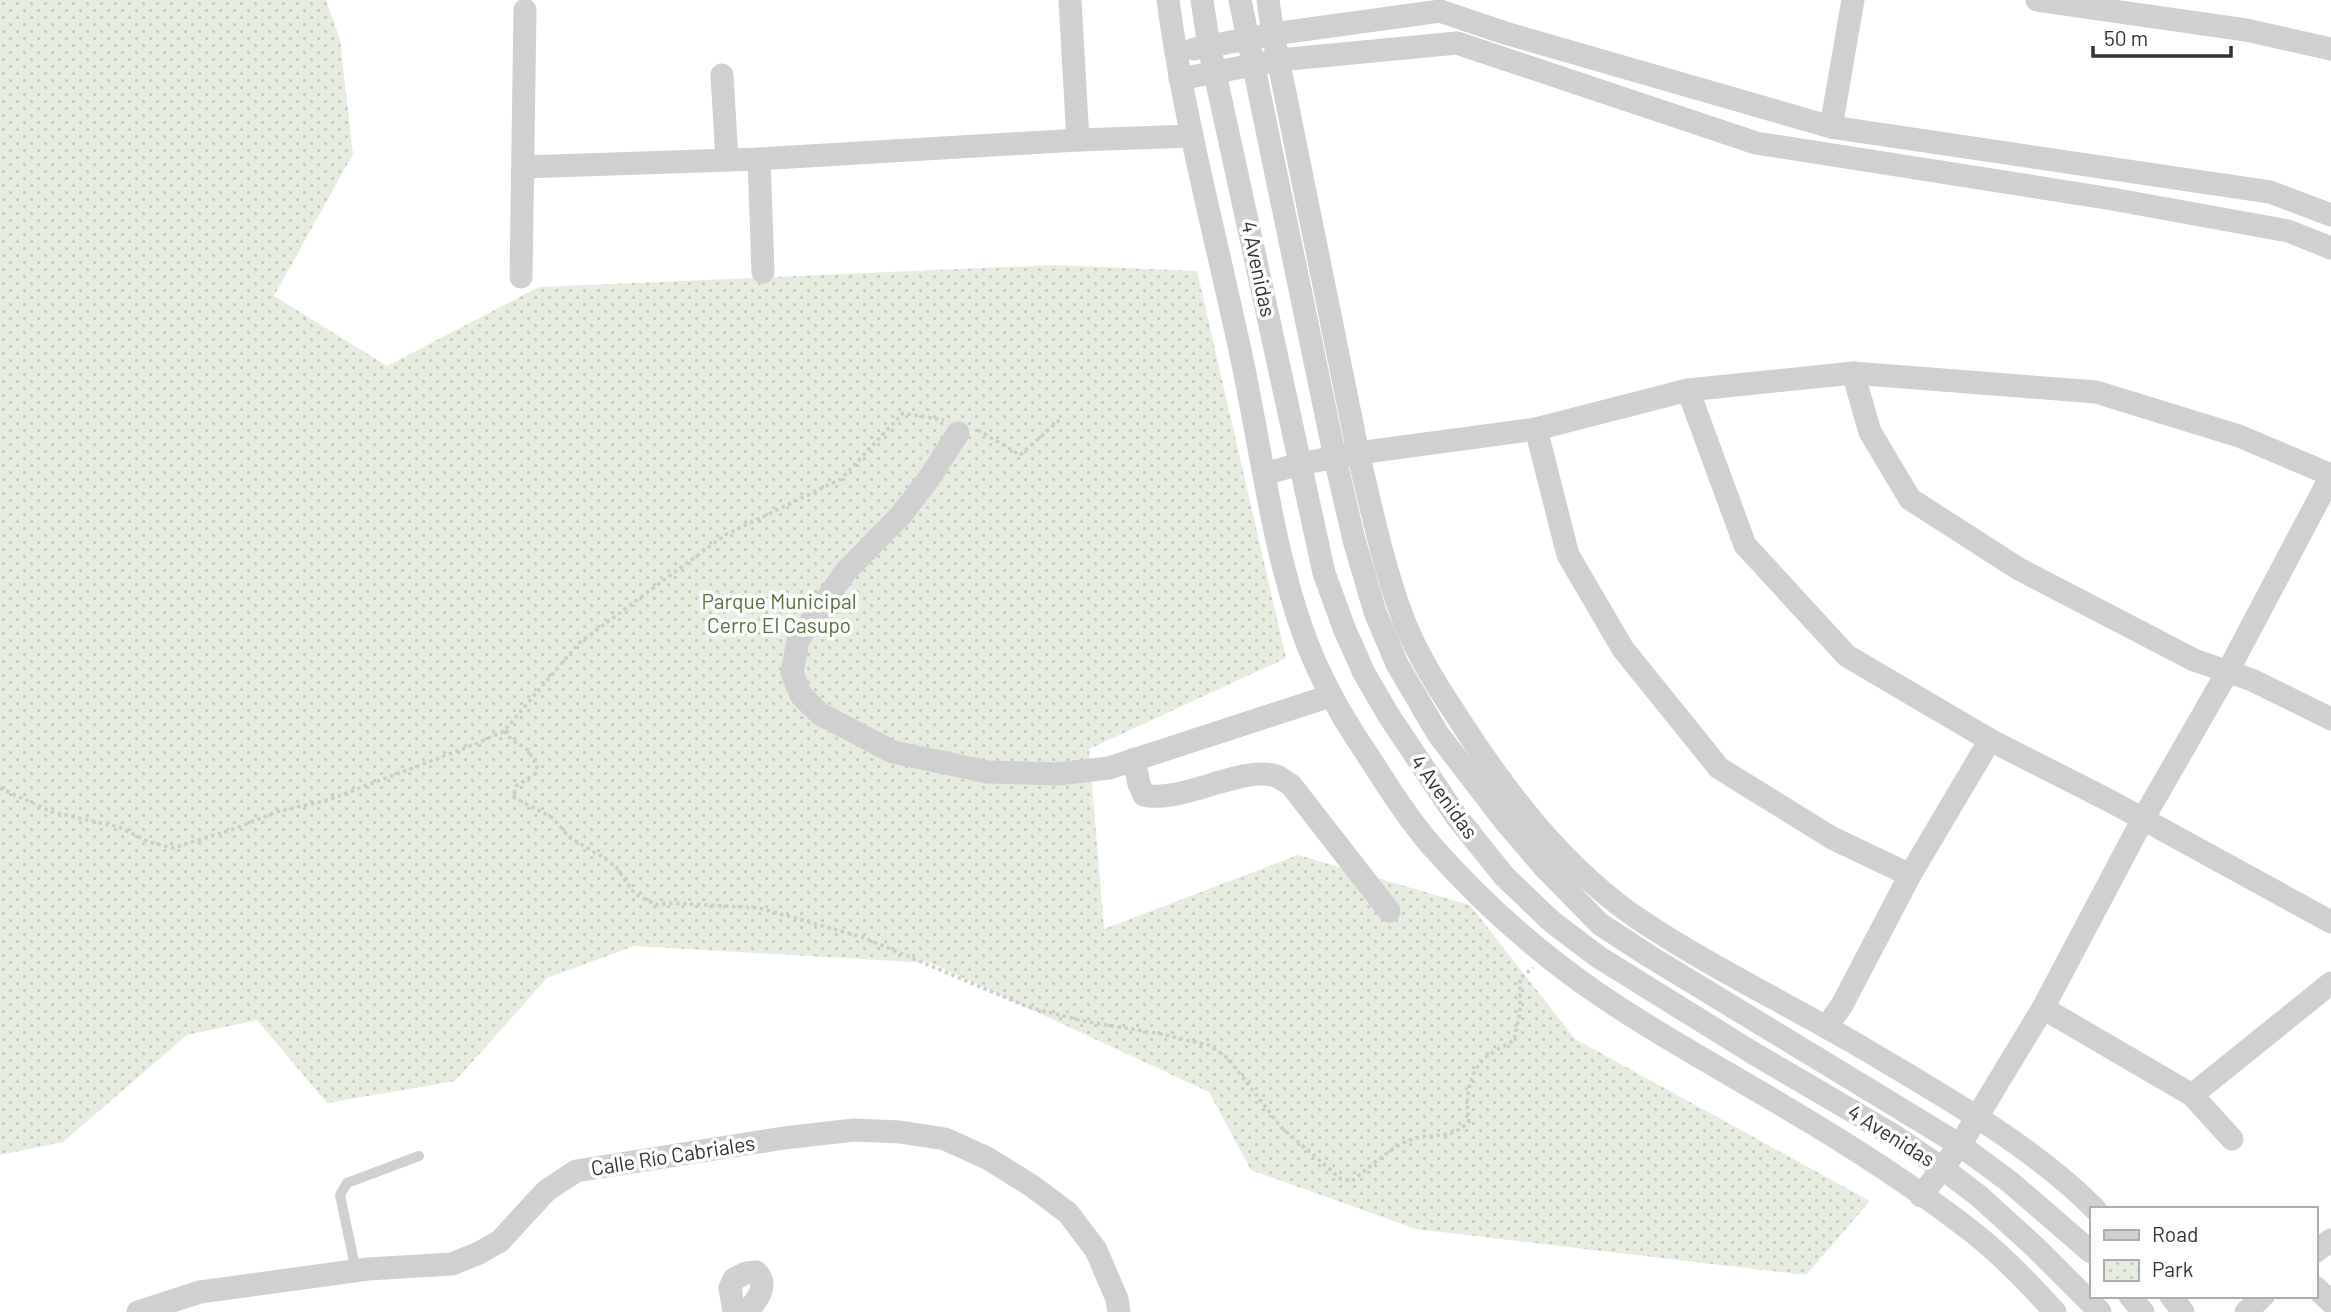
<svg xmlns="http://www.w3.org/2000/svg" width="2331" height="1312" font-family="Barlow,sans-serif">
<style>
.park{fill:url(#park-dots)}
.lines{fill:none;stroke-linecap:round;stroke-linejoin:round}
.path{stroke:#cdcdcd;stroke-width:3.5;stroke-dasharray:3.5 3.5;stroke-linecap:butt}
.service{stroke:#d0d0d0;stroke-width:10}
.minor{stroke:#d0d0d0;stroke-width:23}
.labels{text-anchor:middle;stroke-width:7;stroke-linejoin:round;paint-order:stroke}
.street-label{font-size:21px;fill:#333;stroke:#fff}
.park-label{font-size:21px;fill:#56703f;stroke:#fff}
</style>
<defs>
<pattern id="park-dots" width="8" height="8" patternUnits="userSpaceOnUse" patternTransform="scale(1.75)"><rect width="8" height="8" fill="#e6ecdf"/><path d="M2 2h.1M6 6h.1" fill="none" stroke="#c6cbc0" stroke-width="1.8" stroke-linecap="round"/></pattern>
</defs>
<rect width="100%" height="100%" fill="#fff"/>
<path class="park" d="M0 0H326L340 40 353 154 274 296 387 366 539 287 1055 265 1197 271 1286 658 1089 749 1104 929 1298 855 1470 905 1575 1039 1870 1201 1806 1275 1416 1229 1251 1170 1209 1092 931 963 634 946 547 978 455 1081 327 1103 257 1020 187 1035 63 1142 0 1155Z"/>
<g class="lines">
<g class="path">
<path d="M978 430 1020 455 1062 418"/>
<path d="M504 731 512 740 528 750 537 766 535 774 516 786 513 797 553 818 569 837 604 858 616 867 635 894 657 905 670 903 759 908 862 937 1028 1007 1083 1021 1161 1034 1208 1045 1228 1058 1281 1127 1341 1179 1352 1181C1370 1167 1386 1151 1407 1141 1430 1131 1451 1142 1469 1121 1465 1100 1468 1074 1485 1058 1493 1051 1505 1046 1514 1040L1520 1012V978L1533 968"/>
<path d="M0 788 52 812 119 827 149 842 173 848 234 829 276 812 328 800 478 743 504 731 579 643 725 535 841 479 903 413 944 420"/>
</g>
<path class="service" d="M356 1271 340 1195 347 1183 419 1156"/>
<g class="minor">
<path d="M1070 0 1078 140"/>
<path d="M1168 0C1184 120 1216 237 1241 355 1261 448 1272 546 1304 635 1320 679 1341 716 1367 754 1387 785 1406 816 1430 844 1480 901 1537 952 1600 995 1658 1035 1720 1068 1780 1104 1845 1142 1911 1184 1970 1230 2001 1254 2029 1283 2055 1312"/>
<path d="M1202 0 1209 46 1324 573 1344 628 1364 673 1389 716 1456 816 1504 876 1551 921 1597 956 1753 1053 1893 1135 1942 1168 1979 1196 2036 1248 2100 1312"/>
<path d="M1240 0 1335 458 1354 540 1375 612 1397 664 1438 734 1504 820 1545 868 1600 924 1649 956 1960 1145 2010 1182 2091 1252"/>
<path d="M1268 0 1273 34 1358 453C1371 506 1382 561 1401 613 1413 647 1433 680 1453 710 1503 789 1564 870 1643 922 1717 971 1798 1009 1873 1054 1946 1097 2036 1149 2095 1209"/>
<path d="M2037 0 2246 30 2331 49"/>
<path d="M1194 49 1273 34 1440 11 1505 33 1831 127 2270 192 2331 215"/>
<path d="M722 75 727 160"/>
<path d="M1180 79 1279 60 1457 43 1756 143 2112 199 2288 231 2331 248"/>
<path d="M1831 127 1853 0"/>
<path d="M759 159 763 272"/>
<path d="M524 167 759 159 1078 140 1192 136"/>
<path d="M521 277 525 10"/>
<path d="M1853 373 1870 432 1910 499 2019 569 2194 660 2252 680 2331 719"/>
<path d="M1688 390 1745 545 1847 656 1990 740 2112 802 2331 922"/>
<path d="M1536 429 1568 555 1623 649 1719 768 1832 838 1910 875"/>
<path d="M958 433 930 477 901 515 846 571 798 640 792 673 801 695 820 714 893 752 988 772 1057 774 1109 768 1330 696"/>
<path d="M1265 474 1299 464 1358 453 1536 429 1688 390 1853 373 2096 392 2239 436 2331 475"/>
<path d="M1134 759 1139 784 1144 795C1181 804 1242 765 1276 776 1281 778 1286 782 1291 785L1389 911"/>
<path d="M2043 1008 2192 1095 2232 1139"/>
<path d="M1827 1026 1842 1005 1910 875 1990 740"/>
<path d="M2192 1095 2331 983"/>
<path d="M1921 1196 1960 1145 2043 1008 2143 819 2228 671 2331 476"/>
<path d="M2315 1252 2331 1240"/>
<path d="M2315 1287 2331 1302"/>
<path d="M2130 1296 2143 1312"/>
<path d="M2171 1296 2183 1312"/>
<path d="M138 1312 200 1292 368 1269 452 1264 479 1253 500 1241 546 1191 576 1171 784 1138 854 1130 900 1132 945 1139 987 1158 1032 1186 1068 1213 1096 1250 1117 1299 1119 1312"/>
<path d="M734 1312 730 1288 734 1279 746 1273 756 1272C769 1285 758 1299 747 1312"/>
<path d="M2246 1312 2263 1296"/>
</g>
</g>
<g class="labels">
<g class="street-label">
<text transform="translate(1258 269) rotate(78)" y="7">4 Avenidas</text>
<text transform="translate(1444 797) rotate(54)" y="7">4 Avenidas</text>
<text transform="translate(1891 1136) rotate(32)" y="7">4 Avenidas</text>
<text transform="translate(673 1156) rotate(-9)" y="7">Calle Río Cabriales</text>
</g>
<g class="park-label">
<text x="779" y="609">Parque Municipal<tspan x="779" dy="24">Cerro El Casupo</tspan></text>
</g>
</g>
<rect x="2090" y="1207" width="228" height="91" fill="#ffffff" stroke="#adadad" stroke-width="2"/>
<rect x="2104" y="1230" width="35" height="10" fill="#d0d0d0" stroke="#adadad" stroke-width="2"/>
<text x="2152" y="1242" font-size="21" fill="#333333">Road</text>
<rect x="2104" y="1260" width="35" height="21" fill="url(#park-dots)" stroke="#adadad" stroke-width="2"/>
<text x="2152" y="1277" font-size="21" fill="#333333">Park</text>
<path d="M2093 46v10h138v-10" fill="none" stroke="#333333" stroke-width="3.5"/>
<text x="2104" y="46" font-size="21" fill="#333333" stroke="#ffffff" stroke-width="5" paint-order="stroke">50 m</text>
</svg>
